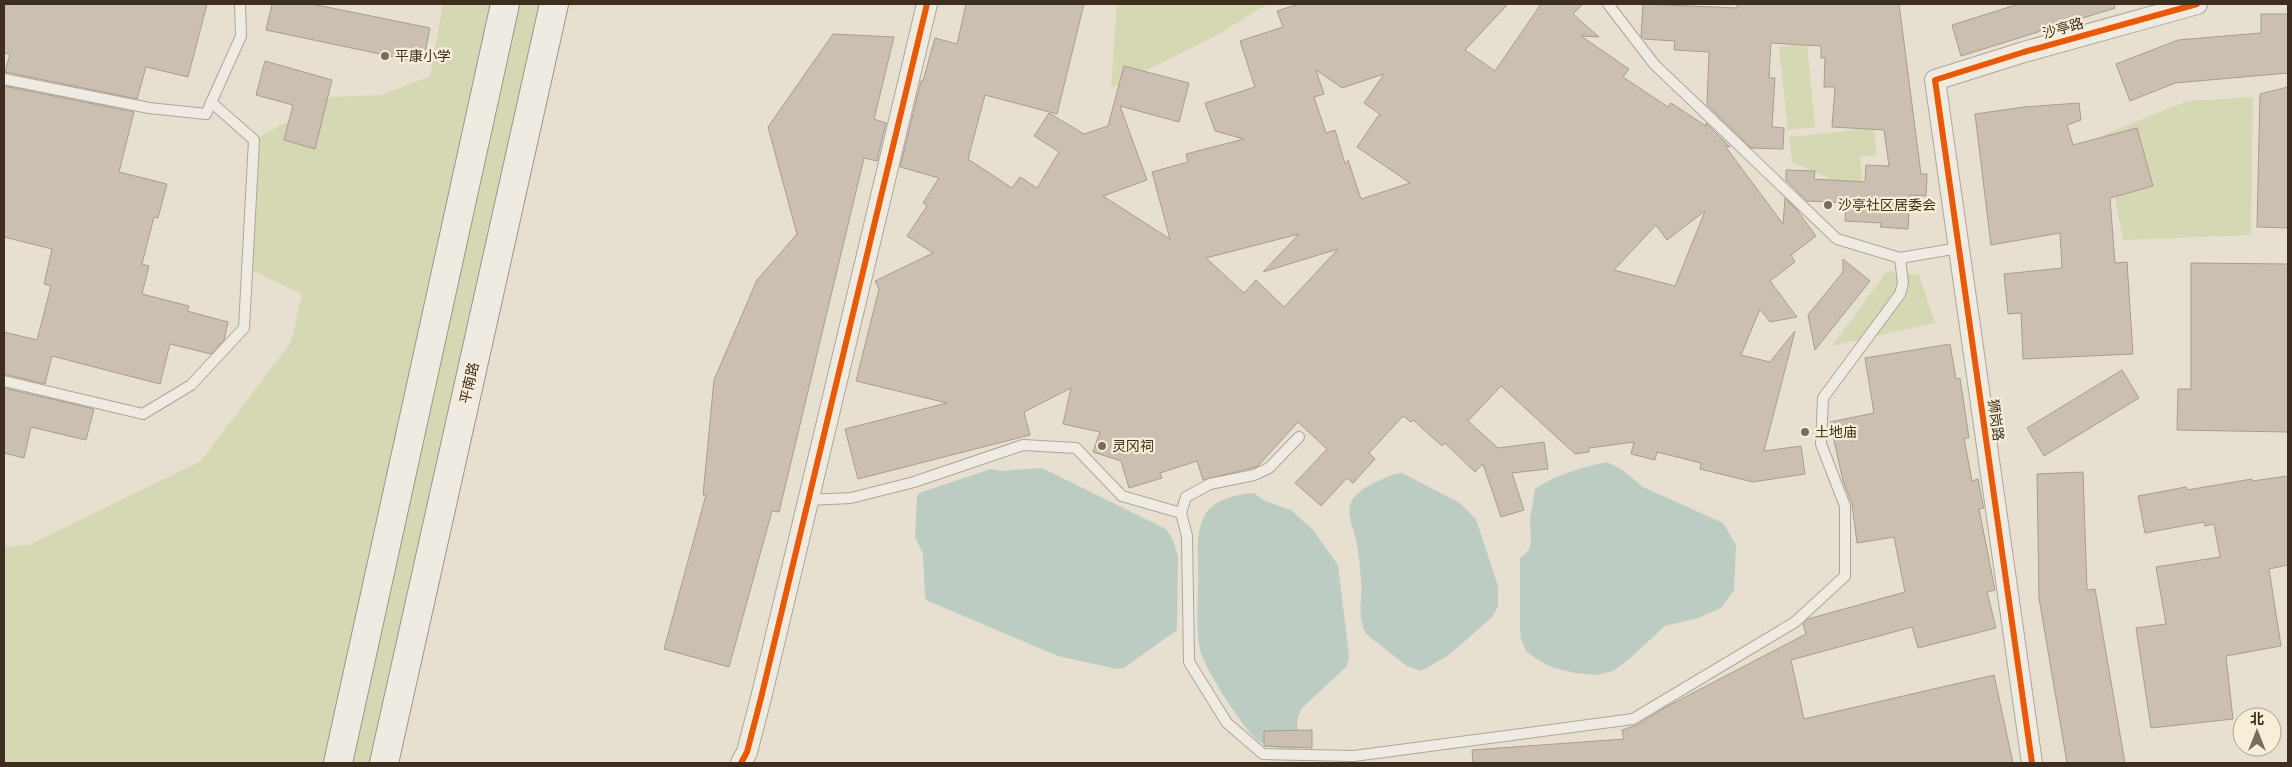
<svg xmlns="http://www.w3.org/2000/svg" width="2292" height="767" font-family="Georgia,'Noto Sans SC',serif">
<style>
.green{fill:#d6d7b3}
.water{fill:#bcccc2}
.building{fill:#cbbfb2;stroke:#a89c90;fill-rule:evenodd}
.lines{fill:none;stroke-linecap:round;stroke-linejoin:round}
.lane-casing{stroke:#ada599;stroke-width:12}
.street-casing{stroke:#ada599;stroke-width:22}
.secondary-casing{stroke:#9c958a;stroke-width:30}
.lane{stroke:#efebe3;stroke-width:10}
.street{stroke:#efebe3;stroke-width:20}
.secondary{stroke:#efebe3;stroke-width:28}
.cycleway-casing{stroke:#f7eed8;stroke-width:9}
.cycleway{stroke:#e8590c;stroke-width:6}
.poi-dot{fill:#786c5e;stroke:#f7eed8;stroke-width:2}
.labels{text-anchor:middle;stroke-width:4.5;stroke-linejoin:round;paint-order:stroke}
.street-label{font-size:14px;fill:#3d2e20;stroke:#f7eed8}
.poi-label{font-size:14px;fill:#3d2e20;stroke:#f7eed8;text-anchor:start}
</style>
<rect width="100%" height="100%" fill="#e7e0d1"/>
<g class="green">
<path d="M443 4H554L384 763H4V547L29 545 201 461 291 342 302 294 247 268 254 140 332 97 382 95 430 76Z"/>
<path d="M1117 4H1267L1221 33 1111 88Z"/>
<path d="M1807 44 1815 127 1788 130 1779 47Z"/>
<path d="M2253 97 2251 235 2123 240 2103 135 2187 101Z"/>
<path d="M1874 128 1877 155 1860 157 1864 193 1792 162 1789 137Z"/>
<path d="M1887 271 1919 275 1935 323 1832 346Z"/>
</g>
<g class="water">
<path d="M1607 462 1624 471 1643 487 1723 523 1736 545 1734 590 1721 608 1698 618 1665 626 1628 660 1613 671 1597 675 1575 673 1554 668 1538 660 1526 651 1521 639 1520 629V558L1529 550 1531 541 1530 519 1535 489C1555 475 1583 467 1607 462Z"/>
<path d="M1042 468 1166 529 1173 540 1178 556 1177 630 1124 668 1117 669 1058 656 928 601 925 598 923 554 915 537 917 497 919 493 991 469 1000 471Z"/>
<path d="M1402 473 1460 503 1476 519 1498 586V607L1491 618 1449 655 1421 671 1407 666 1366 634C1356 614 1363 602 1361 581 1360 568 1359 553 1356 540 1349 514 1341 501 1370 485 1381 480 1390 474 1402 473Z"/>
<path d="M1254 493 1265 501 1291 510 1313 530 1338 565 1349 656 1347 666 1301 709 1297 721 1299 744 1295 749C1284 748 1272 749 1262 743 1246 735 1209 674 1202 656 1194 634 1199 596 1198 572 1198 553 1195 531 1206 513 1215 499 1239 494 1254 493Z"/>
</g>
<g class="building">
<path d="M4 4H207L188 77 146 67 137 99 5 72 10 54 4 53Z"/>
<path d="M272 4H312L430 28 423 63 266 30Z"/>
<path d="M966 4H1084L1057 114 985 95 968 159 1012 188 1020 177 1037 188 1059 152 1034 136 1049 113 1084 134 1108 126 1124 66 1189 83 1179 122 1120 106 1147 180 1103 196 1170 239 1152 172 1188 162 1186 154 1244 139 1215 131 1205 103 1255 87 1240 41 1283 27 1277 11 1299 4H1508L1465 50 1495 71 1541 4H1583L1573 14 1599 37 1581 36 1629 69 1623 77 1668 107 1671 103 1706 126V123L1730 147 1725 146 1783 224 1785 198 1797 210 1816 236 1791 255 1795 262 1770 281 1797 317 1770 322 1760 309 1741 355 1770 362 1795 331 1764 451 1801 446 1805 474 1753 482 1700 469 1701 463 1657 452 1655 460 1631 454 1634 442 1589 448V452L1575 454 1501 386 1468 421 1498 448 1544 442 1548 469 1512 473 1524 510 1501 517 1483 464 1475 472 1445 443 1442 446 1413 420 1411 422 1403 416 1369 453 1375 459 1353 483 1347 478 1321 506 1295 483 1327 449 1298 422 1258 466 1252 468 1203 480 1197 461 1160 473 1162 478 1129 488 1121 461 1093 452 1100 432 1063 424 1071 388 1024 412 1030 435 858 479 845 429 947 403 856 381 879 289 875 281 933 253 907 236 927 206 923 203 939 178 900 167 921 81H923L935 38 957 44ZM1316 70 1342 88 1384 74 1364 103 1381 115 1378 116 1357 147 1410 183 1361 199 1348 160 1345 164 1335 130 1326 133 1314 97 1324 94ZM1705 211 1675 286 1614 270 1656 225 1667 240ZM1299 234 1263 272 1338 249 1284 307 1256 280 1244 293 1206 258Z"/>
<path d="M1643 4 1737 8V4H1899L1921 174H1927L1926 196 1910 195 1908 229 1880 227 1881 223 1845 221 1846 203 1807 201 1786 180V170L1815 171 1814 179 1865 182 1866 165 1889 166 1884 130 1832 127 1835 87H1824L1825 58H1821V46L1771 43 1769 78H1775L1772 127 1784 128 1783 149 1751 148 1707 105 1709 52 1674 50 1675 41 1644 39 1641 36Z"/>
<path d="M2019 4H2114L2115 8 1961 56 1952 25Z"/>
<path d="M2261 14H2288V73L2175 83 2130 101 2116 64 2178 40 2261 33Z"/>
<path d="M833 34 894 37 874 119 886 123 877 161 864 158 779 512 772 511 729 667 664 649 706 495H703L714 380 757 280 797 234 768 127Z"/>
<path d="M265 61 332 80 315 149 284 140 293 105 256 95Z"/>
<path d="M4 86 134 112 119 172 167 184 158 218 154 217 142 264 149 266 142 294 189 306 187 311 228 322 224 340 211 354 170 344 160 384 52 356 45 384 4 374V332L37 340 51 286 44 284 52 249 4 237Z"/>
<path d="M2288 87V228L2257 227 2260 94Z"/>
<path d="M2079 103 2081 120 2067 125 2073 145 2137 128 2153 186 2110 198 2115 263 2127 262 2133 354 2023 359 2021 313 2008 314 2004 274 2062 268 2060 233 1991 245 1975 114 2024 107Z"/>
<path d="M1843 259 1870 281 1815 350 1808 315 1843 272Z"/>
<path d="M2191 263 2288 264V432L2177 430 2178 389H2191Z"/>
<path d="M1950 344 1956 379 1960 378 1969 438H1964L1972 481 1978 479 1983 505 1984 508 1979 509 1995 590 1987 592 1996 628 1918 648 1912 627 1791 660 1804 719 1994 675 2013 763H1473L1472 750 1624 739 1622 730 1637 725 1666 707 1806 634 1803 624 1808 619 1905 592 1894 537 1857 543 1852 504 1843 481 1830 422 1874 413 1865 358Z"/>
<path d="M2122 370 2139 398 2044 456 2027 428Z"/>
<path d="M4 388 94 409 86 440 31 427 24 458 4 453Z"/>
<path d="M2083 472 2087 590 2095 589 2125 763H2067L2039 598 2037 474Z"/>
<path d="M2288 476V565L2269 569 2281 646 2226 656 2233 719 2151 728 2136 628 2166 624 2156 567 2220 557 2214 524 2205 526 2204 522 2145 533 2138 496 2186 487 2187 490 2252 479V481Z"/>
<path d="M1312 730V748L1264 746V731Z"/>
</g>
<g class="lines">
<defs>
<g id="lane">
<path d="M1608 4 1654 64 1837 239 1900 258 1959 248"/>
<path d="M4 79 149 108 206 114 241 36 240 4"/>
<path d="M4 381 143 414 191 385 244 328 254 140 211 102"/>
<path d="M808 500 851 498 914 482 1023 445 1076 448 1122 496 1181 513 1187 536 1189 662 1227 723 1263 754 1354 756 1633 719 1795 622 1845 576V506L1821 444 1823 398 1900 294 1903 283 1900 258"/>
<path d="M1181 513 1186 497 1210 484 1254 475 1269 468 1299 437"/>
</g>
<g id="street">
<path d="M741 763 747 752 761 698 927 4"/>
<path d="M2032 763 1935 80 2024 52 2197 4"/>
</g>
<g id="secondary">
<path d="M338 763 505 4"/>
<path d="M384 763 554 4"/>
</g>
</defs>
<use href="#lane" class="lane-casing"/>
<use href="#street" class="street-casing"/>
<use href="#secondary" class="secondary-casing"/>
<use href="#lane" class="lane"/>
<use href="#street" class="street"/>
<use href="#secondary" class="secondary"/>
<defs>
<g id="cycleway">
<path d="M741 763 747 752 761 698 927 4"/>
<path d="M2032 763 1935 80 2024 52 2197 4"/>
</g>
</defs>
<use href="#cycleway" class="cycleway-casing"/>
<use href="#cycleway" class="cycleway"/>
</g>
<g class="poi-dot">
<circle cx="385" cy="56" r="5"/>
<circle cx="1828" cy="205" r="5"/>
<circle cx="1805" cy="432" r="5"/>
<circle cx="1102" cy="446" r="5"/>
</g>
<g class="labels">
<g class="street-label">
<text transform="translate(2063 28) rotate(-16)" y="5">沙亭路</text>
<text transform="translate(469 383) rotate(-77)" y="5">平南路</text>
<text transform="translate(1996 420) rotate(82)" y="5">狮岗路</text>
</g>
<g class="poi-label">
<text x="395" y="61">平康小学</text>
<text x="1838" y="210">沙亭社区居委会</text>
<text x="1815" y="437">土地庙</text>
<text x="1112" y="451">灵冈祠</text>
</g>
</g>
<rect width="2292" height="767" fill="none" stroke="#3d2e20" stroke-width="10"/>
<g transform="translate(2257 732)"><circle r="24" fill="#f7eed8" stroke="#ada18e"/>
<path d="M0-4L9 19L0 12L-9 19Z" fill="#786c5e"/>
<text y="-8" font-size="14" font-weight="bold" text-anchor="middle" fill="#3d2e20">北</text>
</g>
</svg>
